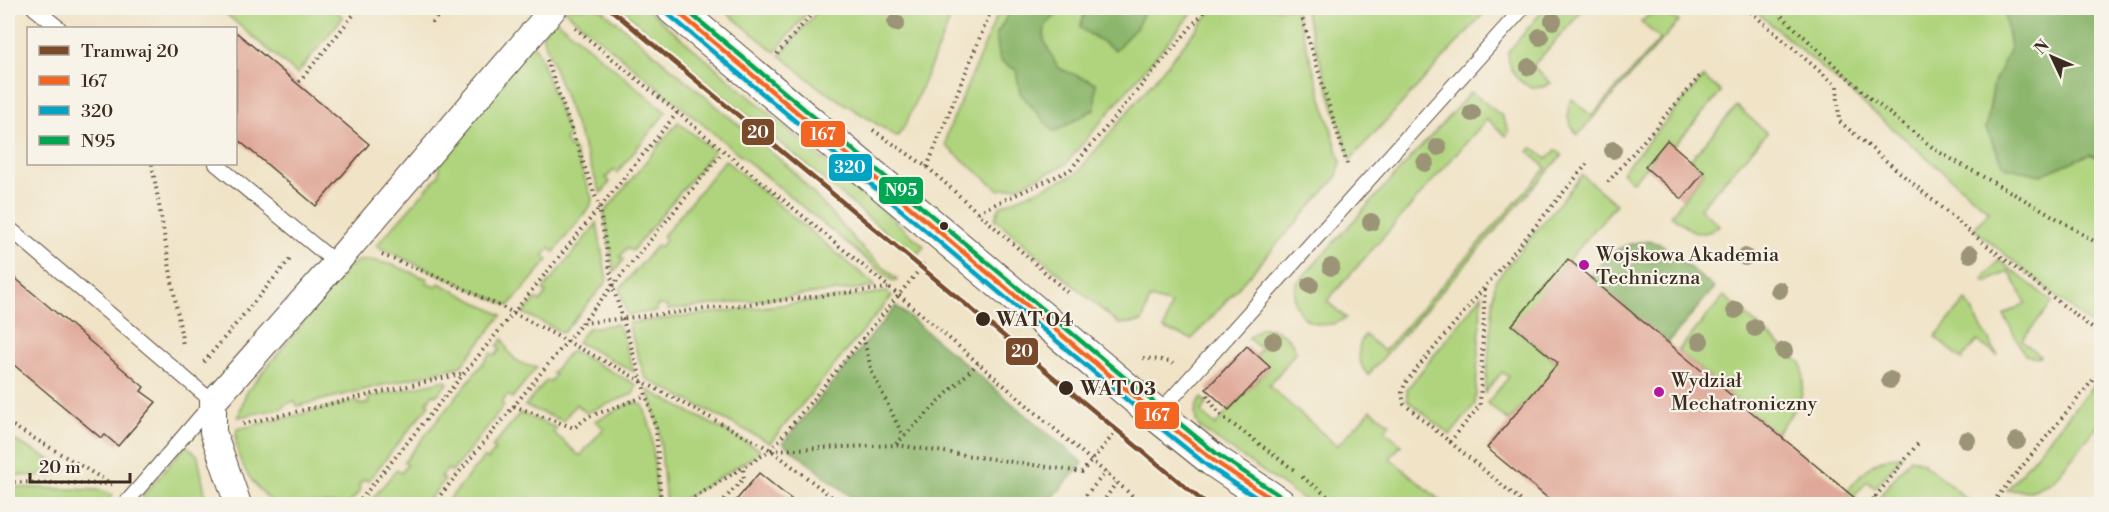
<svg xmlns="http://www.w3.org/2000/svg" width="2109" height="512" font-family="'Libre Bodoni',serif">
<style>
.green{fill:#afd47d;stroke:#757f4e;stroke-width:1.5}
.forest{fill:#8bb66c;stroke:#637045;stroke-width:1.5}
.building{fill:#e0a898}
.lines{fill:none;stroke-linecap:round;stroke-linejoin:round}
.lane-casing{stroke:#564637;stroke-width:16}
.street-casing{stroke:#564637;stroke-width:28}
.secondary-casing{stroke:#564637;stroke-width:35}
.path{stroke:#564637;stroke-width:4;stroke-dasharray:1.5 4.5;stroke-linecap:butt}
.lane{stroke:#fff;stroke-width:14}
.street{stroke:#fff;stroke-width:26}
.secondary{stroke:#fff;stroke-width:33}
.bus-1-casing{stroke:#f7f3e8;stroke-width:9}
.bus-2-casing{stroke:#f7f3e8;stroke-width:9}
.bus-3-casing{stroke:#f7f3e8;stroke-width:9}
.bus-1{stroke:#f26522;stroke-width:4.5}
.bus-2{stroke:#03a3c5;stroke-width:4.5}
.bus-3{stroke:#00a651;stroke-width:4.5}
.tram-1-casing{stroke:#f7f3e8;stroke-width:9}
.tram-1{stroke:#7a4b2a;stroke-width:4.5}
.tree{fill:#9c9477}
.bus-dot{fill:#3b2a1e;stroke:#f7f3e8;stroke-width:2}
.poi-dot{fill:#b5179e;stroke:#f7f3e8;stroke-width:2}
.labels{text-anchor:middle;stroke-width:4.5;stroke-linejoin:round;paint-order:stroke}
.poi-label{font-size:20px;fill:#3b2a1e;stroke:#f7f3e8;text-anchor:start}
.stop-label{font-size:20px;font-weight:bold;fill:#3b2a1e;stroke:#f7f3e8;text-anchor:start}
.line-badge{stroke:#f7f3e8;stroke-width:2}
.badge-label{font-size:16px;text-anchor:middle;font-weight:bold;fill:#fff}
</style>
<rect width="100%" height="100%" fill="#f7f3e8"/>
<filter id="ink" filterUnits="userSpaceOnUse"><feTurbulence type="fractalNoise" baseFrequency=".0167" numOctaves="2"/><feDisplacementMap in="SourceGraphic" scale="12" xChannelSelector="R" yChannelSelector="G"/><feConvolveMatrix kernelMatrix="1 2 1 2 8 2 1 2 1" color-interpolation-filters="sRGB"/></filter>
<filter id="wash" filterUnits="userSpaceOnUse"><feTurbulence type="fractalNoise" baseFrequency=".008" numOctaves="4" result="noise"/><feDisplacementMap in="SourceGraphic" scale="24" xChannelSelector="R" yChannelSelector="G"/><feGaussianBlur stdDeviation="1.35" result="paint"/><feColorMatrix in="noise" values="0 0 0 0 0 0 0 0 0 0 0 0 0 0 0 0 0 1.4 0 .05"/><feComposite in="paint" operator="in"/></filter>
<g filter="url(#wash)">
<rect width="100%" height="100%" fill="#f0e3c6"/>
<g class="green">
<path d="M219 8H333L343 17 297 74Z"/>
<path d="M566 8H600L790 168 864 250 897 279 894 282 564 10Z"/>
<path d="M620 8H646L924 246 915 257Z"/>
<path d="M721 8H811L775 52Z"/>
<path d="M820 8H955L906 124 897 137 818 87 780 55Z"/>
<path d="M1000 8H1196L1065 165 1019 186 999 190 946 146 947 134Z"/>
<path d="M1214 8H1295L1341 162 1336 178 1192 339 1164 329 1171 304 1150 298 1142 322 1119 324 995 219 1000 206 1076 174Z"/>
<path d="M1304 8H1489L1350 160Z"/>
<path d="M1545 8H1585L1533 66 1551 83C1529 97 1507 75 1508 52Z"/>
<path d="M1752 8H2004L2010 48 1994 83 1986 129 2005 167 2041 175 2090 154 2101 159V333L1974 229 1989 211Z"/>
<path d="M1661 13 1679 21 1578 135C1568 124 1564 113 1572 99L1592 116 1660 39 1641 22 1649 15Z"/>
<path d="M555 19 666 112 617 173 614 170 606 178 610 182 601 194 542 35Z"/>
<path d="M532 44 537 49 569 137 565 139 569 148 573 147 592 198 591 205 554 252 550 248 543 256 548 260 509 306 376 246 439 175 442 148Z"/>
<path d="M1704 77 1721 92 1674 146 1667 141 1633 182 1622 172Z"/>
<path d="M1471 92 1502 116 1509 132 1506 136 1487 119 1327 301 1346 318C1320 336 1284 315 1297 283Z"/>
<path d="M1737 106 1767 133 1700 208 1719 225C1701 243 1686 227 1671 215L1704 172 1690 160Z"/>
<path d="M678 122 714 151 632 251 627 248 620 257 624 260 614 272 604 213Z"/>
<path d="M1533 148 1547 159 1556 150 1562 155 1368 375C1358 364 1355 347 1365 335L1384 351 1546 168 1528 151Z"/>
<path d="M725 160 875 285 874 287 668 310V306L657 305V311L627 315 620 289 657 245 660 247 666 240 663 236Z"/>
<path d="M1582 175 1616 204 1513 326 1726 504H1661L1531 396 1509 421 1487 403 1509 377 1502 372 1485 393 1495 281Z"/>
<path d="M597 223 607 281 563 333 523 313 536 299 540 302 546 293 543 290Z"/>
<path d="M371 260 393 265 428 279 427 283 436 287 439 283 502 315 461 366 297 406 295 401 284 405V408L238 417 246 393 348 267 358 261Z"/>
<path d="M1999 260 2053 302 2022 340 2040 356 2038 358 2025 355 2004 315 2026 303 2009 271 1987 282 1983 279Z"/>
<path d="M887 292 892 296 770 443 645 378 629 327 630 323Z"/>
<path d="M1482 295 1475 405 1450 435 1407 400V389Z"/>
<path d="M1724 296 1802 364C1807 398 1797 408 1776 433L1678 351Z"/>
<path d="M1966 300 1998 356 1977 341 1962 359 1935 337Z"/>
<path d="M616 324 620 328 634 372 577 342 588 328Z"/>
<path d="M1261 328C1276 327 1292 336 1296 352L1269 386 1337 446 1371 410 1390 424 1385 430 1401 445 1390 458 1444 504H1310L1200 428C1193 418 1194 408 1201 398L1207 403 1201 412 1215 425 1269 368 1256 355 1261 349 1248 338Z"/>
<path d="M503 339C508 356 519 366 537 367L512 398 508 395 501 403 504 406 452 472 448 469 441 477 445 480 425 504H368L397 469 401 473 407 465 404 462 491 353 495 356 500 349 497 346Z"/>
<path d="M571 350 637 385 633 394 586 413 576 404 563 421 525 406 547 380 550 382 555 375 552 373Z"/>
<path d="M2101 376V422L2052 482 2031 491 2007 490Z"/>
<path d="M445 380 448 383 437 395 433 394 427 402 429 405 368 481 364 479 358 486 361 489 349 504H275C254 487 231 459 237 429L358 401 359 405 369 403 368 398Z"/>
<path d="M648 390 759 449V453L676 504H666L659 427Z"/>
<path d="M633 402 643 405 651 429 658 504H445L484 457 488 460 495 450 492 447 520 413 557 428 553 432 580 456 604 428 595 421Z"/>
<path d="M8 437 68 469 52 476 8 475Z"/>
<path d="M186 445 198 456 207 504H151L142 497Z"/>
<path d="M1902 456 1875 488 1867 481 1848 504H1837C1855 483 1870 455 1902 456Z"/>
<path d="M1911 458 1923 463 1973 504H1894L1881 494Z"/>
<path d="M8 487 100 490 113 495 105 504H8Z"/>
</g>
<g class="forest">
<path d="M1012 8H1063L1045 26 1044 40 1058 68 1096 83 1095 109 1054 132 1020 93 1016 70 1000 61 996 35Z"/>
<path d="M1086 8H1146L1137 27 1115 50 1080 28Z"/>
<path d="M2004 8H2101V159L2090 154 2041 175 2005 167 1986 129 1994 83 2010 48Z"/>
<path d="M1647 241 1661 244 1714 288 1668 343 1589 277C1608 255 1617 244 1647 241Z"/>
<path d="M896 306 1083 463 1047 504H860L783 443Z"/>
</g>
<g id="blocks">
<g class="building">
<path d="M236 32 369 144 316 206 236 138Z"/>
<path d="M1667 140 1704 172 1682 199 1645 167Z"/>
<path d="M1568 259 1678 351 1862 504H1555L1487 448 1558 363 1512 325Z"/>
<path d="M8 272 144 387 141 391 156 402 118 446 105 435 101 438 8 360Z"/>
<path d="M1247 346 1270 367 1229 410 1206 389Z"/>
<path d="M759 473 797 504H733Z"/>
</g>
</g>
</g>
<g filter="url(#ink)">
<use href="#blocks" fill-opacity="0" stroke="#564637" stroke-width="1.5"/>
<g class="lines">
<defs>
<g id="lane">
<path d="M34 8 59 28"/>
<path d="M216 164 336 263"/>
<path d="M8 227 213 402 125 504"/>
<path d="M1157 415 1523 8"/>
</g>
<path id="street" d="M238 504 213 432V402L336 263 554 8"/>
<path id="secondary" d="M673 8 1157 415 1213 460 1279 504"/>
</defs>
<use href="#lane" class="lane-casing"/>
<use href="#street" class="street-casing"/>
<use href="#secondary" class="secondary-casing"/>
<g class="path">
<path d="M1299 8 1348 167"/>
<path d="M1746 8 1837 86 1839 121 1975 236 2102 336"/>
<path d="M1773 8 1870 98 1937 151 2043 210 2102 246"/>
<path d="M432 23 445 8"/>
<path d="M575 28 907 302 1142 504"/>
<path d="M777 54 817 8"/>
<path d="M547 60 599 207 613 287 656 428 661 504"/>
<path d="M299 82 359 8"/>
<path d="M873 130 927 167 1067 292"/>
<path d="M152 164 183 345"/>
<path d="M927 167 992 8"/>
<path d="M1608 182 1700 76"/>
<path d="M978 212 1070 170 1207 8"/>
<path d="M382 255 448 281 514 313 771 450 841 504"/>
<path d="M583 323 888 288"/>
<path d="M863 337 872 372 903 436"/>
<path d="M1143 358 1169 361 1173 364"/>
<path d="M204 362 291 258"/>
<path d="M1207 395 1219 414 1294 470"/>
<path d="M514 406 574 428 588 417 646 396"/>
<path d="M8 423 110 483"/>
<path d="M243 424 464 373"/>
<path d="M1450 442 1480 405 1485 286"/>
<path d="M896 444 978 363"/>
<path d="M771 450 896 445 1082 472 1120 427"/>
<path d="M1302 477 1338 504"/>
<path d="M8 482 112 484"/>
<path d="M1993 502 2102 369"/>
<path d="M357 504 677 113"/>
<path d="M433 504 723 152"/>
<path d="M684 504 771 450 925 263"/>
<path d="M720 504 744 478 743 468"/>
<path d="M1078 504 1106 472"/>
<path d="M1106 504 1105 499 1116 483"/>
<path d="M1525 504 1404 404 1402 393 1405 383 1587 164"/>
<path d="M1869 504 1876 496"/>
<path d="M1886 504 1876 496 1920 441"/>
</g>
<use href="#lane" class="lane"/>
<use href="#street" class="street"/>
<use href="#secondary" class="secondary"/>
<defs>
<path id="bus-1" d="M673 8 1157 415 1213 460 1279 504"/>
<path id="bus-2" d="M668 14 1152 421 1208 466 1266 504"/>
<path id="bus-3" d="M684 8 1162 409 1217 454 1283 498"/>
</defs>
<use href="#bus-1" class="bus-1-casing"/>
<use href="#bus-2" class="bus-2-casing"/>
<use href="#bus-3" class="bus-3-casing"/>
<use href="#bus-1" class="bus-1"/>
<use href="#bus-2" class="bus-2"/>
<use href="#bus-3" class="bus-3"/>
<defs>
<path id="tram-1" d="M609 8 1206 504"/>
</defs>
<use href="#tram-1" class="tram-1-casing"/>
<use href="#tram-1" class="tram-1"/>
</g>
<g class="tree">
<circle cx="1553" cy="21" r="9"/>
<circle cx="896" cy="23" r="9"/>
<circle cx="1540" cy="37" r="9"/>
<circle cx="1529" cy="67" r="9"/>
<circle cx="1472" cy="113" r="9"/>
<circle cx="1438" cy="147" r="9"/>
<circle cx="1613" cy="150" r="9"/>
<circle cx="1425" cy="163" r="9"/>
<circle cx="1371" cy="222" r="9"/>
<circle cx="1970" cy="254" r="9"/>
<circle cx="1745" cy="257" r="9"/>
<circle cx="1331" cy="267" r="9"/>
<circle cx="1310" cy="285" r="9"/>
<circle cx="1779" cy="290" r="9"/>
<circle cx="1735" cy="310" r="9"/>
<circle cx="1755" cy="328" r="9"/>
<circle cx="1273" cy="341" r="9"/>
<circle cx="1700" cy="341" r="9"/>
<circle cx="1784" cy="351" r="9"/>
<circle cx="1890" cy="380" r="9"/>
<circle cx="1967" cy="440" r="9"/>
<circle cx="2017" cy="441" r="9"/>
</g>
</g>
<g class="bus-dot">
<circle cx="944" cy="226" r="5"/>
<circle cx="983" cy="319" r="8"/>
<circle cx="1066" cy="388" r="8"/>
</g>
<g class="poi-dot">
<circle cx="1584" cy="265" r="6"/>
<circle cx="1659" cy="392" r="6"/>
</g>
<g class="labels">
<g class="poi-label">
<text x="1596" y="261">Wojskowa Akademia<tspan x="1596" dy="23">Techniczna</tspan></text>
<text x="1671" y="387">Wydział<tspan x="1671" dy="23">Mechatroniczny</tspan></text>
</g>
<g class="stop-label">
<text x="996" y="326">WAT 04</text>
<text x="1080" y="395">WAT 03</text>
</g>
</g>
<g class="line-badge">
<rect x="741" y="118" width="34" height="28" rx="6" fill="#7a4b2a"/>
<rect x="800" y="120" width="46" height="28" rx="6" fill="#f26522"/>
<rect x="828" y="153" width="45" height="29" rx="6" fill="#03a3c5"/>
<rect x="878" y="176" width="46" height="29" rx="6" fill="#00a651"/>
<rect x="1005" y="337" width="34" height="29" rx="6" fill="#7a4b2a"/>
<rect x="1134" y="401" width="46" height="29" rx="6" fill="#f26522"/>
</g>
<g class="badge-label">
<text x="758" y="138">20</text>
<text x="823" y="140">167</text>
<text x="850" y="173">320</text>
<text x="901" y="196">N95</text>
<text x="1022" y="357">20</text>
<text x="1157" y="421">167</text>
</g>
<rect width="2109" height="512" fill="none" stroke="#f7f3e8" stroke-width="30"/>
<rect x="27" y="27" width="210" height="138" fill="#f7f3e8" stroke="#aca397" stroke-width="1.5"/>
<rect x="39" y="46" width="30" height="9" fill="#7a4b2a" stroke="#aca397" stroke-width="1.5"/>
<text x="81" y="57" font-size="18" fill="#3b2a1e">Tramwaj 20</text>
<rect x="39" y="76" width="30" height="9" fill="#f26522" stroke="#aca397" stroke-width="1.5"/>
<text x="81" y="87" font-size="18" fill="#3b2a1e">167</text>
<rect x="39" y="106" width="30" height="9" fill="#03a3c5" stroke="#aca397" stroke-width="1.5"/>
<text x="81" y="117" font-size="18" fill="#3b2a1e">320</text>
<rect x="39" y="136" width="30" height="9" fill="#00a651" stroke="#aca397" stroke-width="1.5"/>
<text x="81" y="147" font-size="18" fill="#3b2a1e">N95</text>
<g transform="translate(2052 57) rotate(314)" stroke="#f7f3e8" stroke-width="4.5" paint-order="stroke">
<path d="M0-4.5L10 22L0 15L-10 22Z" fill="#3b2a1e"/>
<text y="-9" font-size="16" font-weight="bold" text-anchor="middle" fill="#3b2a1e">N</text>
</g>
<path d="M30 473v9h100v-9" fill="none" stroke="#3b2a1e" stroke-width="3"/>
<text x="39" y="473" font-size="18" fill="#3b2a1e" stroke="#f7f3e8" stroke-width="4.5" paint-order="stroke">20 m</text>
</svg>
